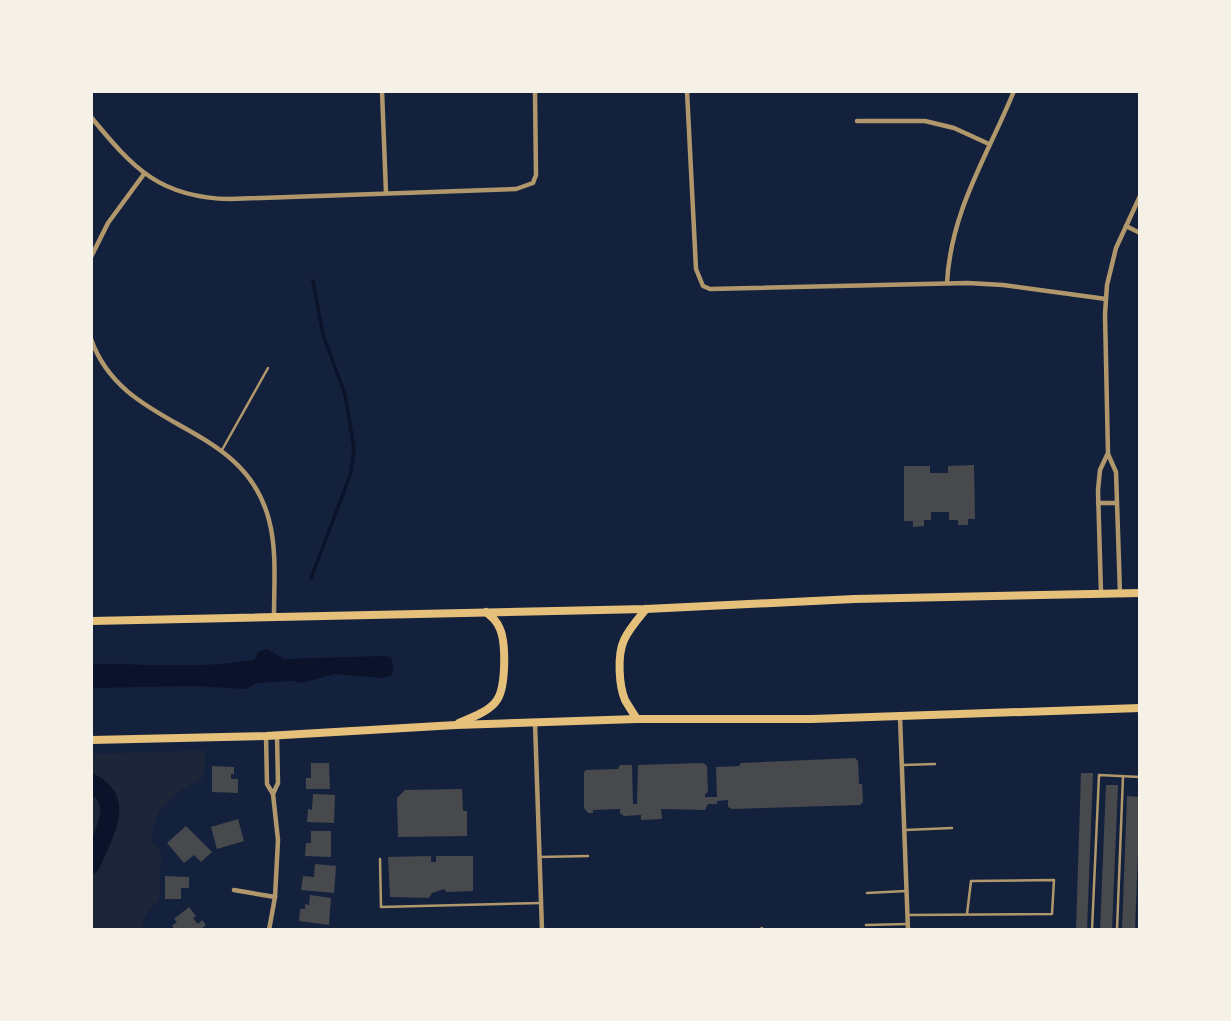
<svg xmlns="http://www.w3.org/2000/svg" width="1231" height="1021" font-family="'IBM Plex Sans',sans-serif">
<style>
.green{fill:#1d2539}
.water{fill:#0b132b}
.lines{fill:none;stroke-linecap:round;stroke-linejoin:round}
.stream{stroke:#0b132b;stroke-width:3.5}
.river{stroke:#0b132b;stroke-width:19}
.building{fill:#48494c}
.service{stroke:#b1986c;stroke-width:2.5}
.minor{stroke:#b1986c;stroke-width:4.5}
.trunk{stroke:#e5c07b;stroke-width:8}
</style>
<rect width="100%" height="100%" fill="#14213d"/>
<path class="green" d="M205 750V768L201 780C175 791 150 810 152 842 165 855 162 855 160 872 159 879 162 888 160 895 155 911 143 908 143 930H91V754Z"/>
<path class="water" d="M267 649 284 659 384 656 391 657 394 670 391 676 381 678 334 674 302 683 292 681 256 683 247 689 193 686 91 688V665C112 662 135 665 156 665 188 666 222 665 254 660L258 652Z"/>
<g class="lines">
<path class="stream" d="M311 578 351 473 354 448 345 394 323 335 313 281"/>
<path class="river" d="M91 783C127 801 102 836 91 864"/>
</g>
<g class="building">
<path d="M974 465 975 519H968V525H958V520H949V512H931V520H924V526L913 527V521H904V466H930V473H948V466Z"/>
<path d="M855 758 858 761 859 784H862L863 802 860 805 732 809 728 807V800L717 801V804H708L705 810 661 809 662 819 641 820V815L624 816 620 813V809L593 810V813H588L584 808V772L586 770 618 769 620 765H632L633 804H637L638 765 703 763 707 766 708 792 705 794V797H717L716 767 739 766 741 763Z"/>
<path d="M311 763H329L330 789H306V778H311Z"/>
<path d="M212 766 234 767V774H231V779H238V793L212 792Z"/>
<path d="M1081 773H1093L1087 930H1076Z"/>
<path d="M1106 785H1118L1112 930H1100Z"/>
<path d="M462 789 463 811H467V836L398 837 397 798 405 790Z"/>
<path d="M313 794 335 795 334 823 307 822 308 809 312 810Z"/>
<path d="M1127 796 1140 797 1135 930H1122Z"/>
<path d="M238 819 244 841 217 849 211 827Z"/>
<path d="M186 826 212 852 201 862 194 855 184 863 167 843Z"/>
<path d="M311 831H331V857L305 856 306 843H311Z"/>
<path d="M431 856V862H436V856H473V891L447 892 444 889 432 893 429 898 390 897 388 857Z"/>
<path d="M315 864 336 866 334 893 301 890 303 876 314 877Z"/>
<path d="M165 876 189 877V888H181V899H165Z"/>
<path d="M310 895 331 898 329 925 299 921 300 909H305V904L309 905Z"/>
<path d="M189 907 196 916 193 918 198 924 202 920 206 925 200 930H175L172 926 177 922 174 919Z"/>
</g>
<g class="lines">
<g class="service">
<path d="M222 450 268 368"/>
<path d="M903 765 935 764"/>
<path d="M905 830 952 828"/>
<path d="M539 857 588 856"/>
<path d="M380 859 381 907 541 903"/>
<path d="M867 893 906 891"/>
<path d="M908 915 1052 914 1054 880 971 881 967 914"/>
<path d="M866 925 908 924"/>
<path d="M758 930 762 928"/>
<path d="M1092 930 1099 775 1140 777"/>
<path d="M1117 930 1123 776"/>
<path d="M1139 930 1140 912"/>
</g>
<g class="minor">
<path d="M382 91 386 193"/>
<path d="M687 91 696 269 703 286 710 289 968 283 1003 285 1106 299"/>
<path d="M91 117C133 168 160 198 230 199L516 189 533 183 536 175 535 91"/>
<path d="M857 121H925L954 128 989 144"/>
<path d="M1126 226 1140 233"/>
<path d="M91 257 108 223 144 174"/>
<path d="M947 283C951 210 987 157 1014 91"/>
<path d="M91 339C124 433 243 419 269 520 277 550 274 584 274 616"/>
<path d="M1098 503H1117"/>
<path d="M1101 593 1098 490 1100 470 1107 455"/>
<path d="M1120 593 1116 472 1108 454 1105 314 1107 285 1116 248 1140 196"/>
<path d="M900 717 908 930"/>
<path d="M535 723 542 930"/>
<path d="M266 736 267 784 273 794 278 783 277 736"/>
<path d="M234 890 275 897"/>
<path d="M269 930 275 897 278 840 273 794"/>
</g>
<g class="trunk">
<path d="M91 621 646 609 854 599 1140 593"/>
<path d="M637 719C633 713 629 707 625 700 619 686 617 655 624 640 629 629 639 618 646 609"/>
<path d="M459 723C472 717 489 712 497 700 506 687 506 643 500 629 497 621 492 617 486 612"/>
<path d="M91 740 266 736 456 725 637 719H812L1140 708"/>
</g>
</g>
<rect width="1231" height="1021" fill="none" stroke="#f6f1e7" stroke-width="186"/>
</svg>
